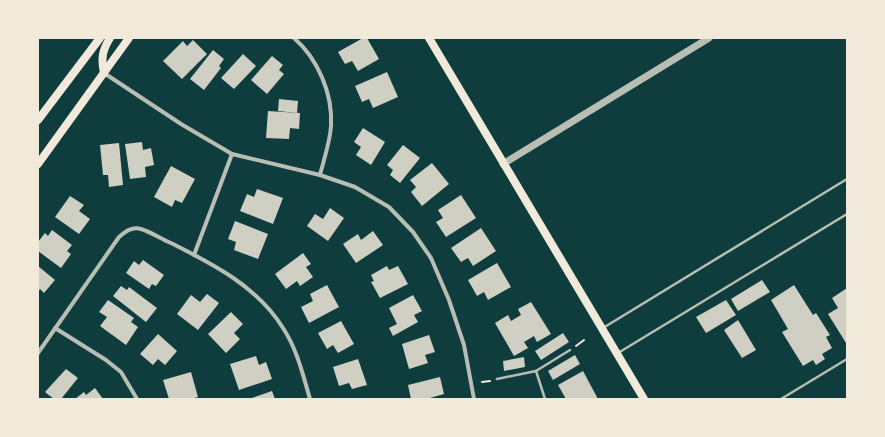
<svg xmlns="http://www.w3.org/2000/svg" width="885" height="437" font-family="'PT Sans Narrow',sans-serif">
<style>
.building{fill:#cfcfc3}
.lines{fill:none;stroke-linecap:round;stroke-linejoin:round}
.path{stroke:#f1e9da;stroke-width:2}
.service{stroke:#b8beb3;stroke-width:2.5}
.minor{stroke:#b8beb3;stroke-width:4}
.tertiary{stroke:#b8beb3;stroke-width:7}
.secondary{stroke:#f1e9da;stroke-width:8}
</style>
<rect width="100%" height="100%" fill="#0f3d3e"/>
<g class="building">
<path d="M363 38H367L379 59 358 71 352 61 345 64 338 52Z"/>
<path d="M193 40 207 54 182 79 163 61 183 41 187 46Z"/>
<path d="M213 50 224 59 219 66 221 68 204 90 190 79Z"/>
<path d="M243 54 256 66 234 89 221 78Z"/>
<path d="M272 56 283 65 279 70 284 74 267 94 251 80Z"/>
<path d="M387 72 398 97 373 108 369 99 362 102 355 86Z"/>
<path d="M279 99 298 101 297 113 278 111Z"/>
<path d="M268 111 300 113 299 129 290 128 289 139 266 138Z"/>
<path d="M363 128 385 142 371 165 356 155 361 147 354 142Z"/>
<path d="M142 142 143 150 151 148 154 165 145 167 146 177 130 179 125 144Z"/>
<path d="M119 143 123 185 109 187 108 175H103L100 145Z"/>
<path d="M403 145 420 158 400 183 390 175 393 170 387 165Z"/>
<path d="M432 163 449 184 422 206 411 192 416 187 410 180Z"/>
<path d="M171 166 195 179 182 203 175 200 172 207 154 197Z"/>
<path d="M257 189 283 198 273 224 240 211 247 194 254 197Z"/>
<path d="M461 195 476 218 446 237 436 222 443 218 438 210Z"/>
<path d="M70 196 84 205 79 211 90 219 79 234 55 217Z"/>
<path d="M330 208 344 218 328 241 307 226 315 214 323 219Z"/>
<path d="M235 221 268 234 258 259 234 250 236 242 228 239Z"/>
<path d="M481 228 496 251 473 266 468 258 461 262 451 248Z"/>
<path d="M52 230 72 245 67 251 71 254 61 268 38 251V242L45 233 48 236Z"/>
<path d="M373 231 383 245 356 263 343 244 358 234 361 240Z"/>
<path d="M303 253 311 264 306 267 313 277 300 286 297 281 286 289 275 274Z"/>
<path d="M143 260 164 275 156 286 152 284 149 289 126 273 134 261 139 265Z"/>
<path d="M497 263 511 287 488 300 484 292 477 296 468 280Z"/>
<path d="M38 266 55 280 44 293 40 289 38 292Z"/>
<path d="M387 266 389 270 398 266 408 284 380 298 371 282 374 281 371 275Z"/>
<path d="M762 280 770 292 738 311 731 299Z"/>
<path d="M327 285 339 307 309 323 301 307 313 301 310 294Z"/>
<path d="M794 285 813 315 816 313 830 335 826 337 832 348 822 354 825 359 816 365 813 360 803 366 782 332 788 329 771 300Z"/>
<path d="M121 286 127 290 129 287 157 308 146 322 113 296Z"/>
<path d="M847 288V342L846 343 828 314 838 308 832 298Z"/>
<path d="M207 294 219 303 198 330 177 314 191 295 200 302Z"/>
<path d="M413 295 422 311 414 315 418 322 393 336 389 328 397 324 389 308Z"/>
<path d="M108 300 134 318 131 322 138 327 126 345 100 326 107 317 99 312Z"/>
<path d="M726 300 736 315 706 333 696 317Z"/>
<path d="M531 302 551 334 537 342 534 336 524 342 528 348 514 356 495 323 508 315 511 321 521 315 518 309Z"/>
<path d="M231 312 243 324 234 333 240 339 226 353 208 334Z"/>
<path d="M738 320 756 350 742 358 724 330Z"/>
<path d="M341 321 354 344 338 353 333 345 327 349 318 333Z"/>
<path d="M563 333 569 342 541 360 535 351Z"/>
<path d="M158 334 177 351 165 365 158 359 153 365 140 354Z"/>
<path d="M429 335 435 352 425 355 428 363 409 369 402 344Z"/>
<path d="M575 355 580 364 553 380 548 371Z"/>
<path d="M256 356 259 365 266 362 272 379 239 390 230 364Z"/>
<path d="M524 357 525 367 504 371 503 361Z"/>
<path d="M358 359 367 385 352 389 349 383 339 386 333 367Z"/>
<path d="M66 369 78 378 61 399H54L45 392Z"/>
<path d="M583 371 598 399H566L558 385Z"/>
<path d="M191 372 198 397 191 399H169L163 380Z"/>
<path d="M440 377 444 394 430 398V399H411L408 385Z"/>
<path d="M95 388 103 399H75L84 392 86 395Z"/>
<path d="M272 391 275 399H249Z"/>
</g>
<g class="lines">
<g class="path">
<path d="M576 346 584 340"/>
<path d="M482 382 490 381"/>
</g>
<g class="service">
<path d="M603 328 847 179"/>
<path d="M618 353 847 214"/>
<path d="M536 371 545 399"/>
<path d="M497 379 536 371 570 350"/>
<path d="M781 399 847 359"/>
</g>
<g class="minor">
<path d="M294 38C318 59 333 94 331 126 330 142 324 159 320 175"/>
<path d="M104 73 181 124 232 154 320 175 355 187 389 207 413 232 431 258 449 300 464 345 474 399"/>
<path d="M194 255 232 154"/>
<path d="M55 328 106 360 121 372 137 399"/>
<path d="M38 353 119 237C125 232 132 226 141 229 151 232 161 239 171 243 213 264 258 287 283 328 297 349 303 375 310 399"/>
</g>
<path class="tertiary" d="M503 164 709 38"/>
<g class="secondary">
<path d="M429 38 644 399"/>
<path d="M104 73C101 58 102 51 110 38"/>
<path d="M38 120 100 38"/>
<path d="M38 164 129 38"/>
</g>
</g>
<rect width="885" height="437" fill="none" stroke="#f1e9da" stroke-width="78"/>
</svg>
